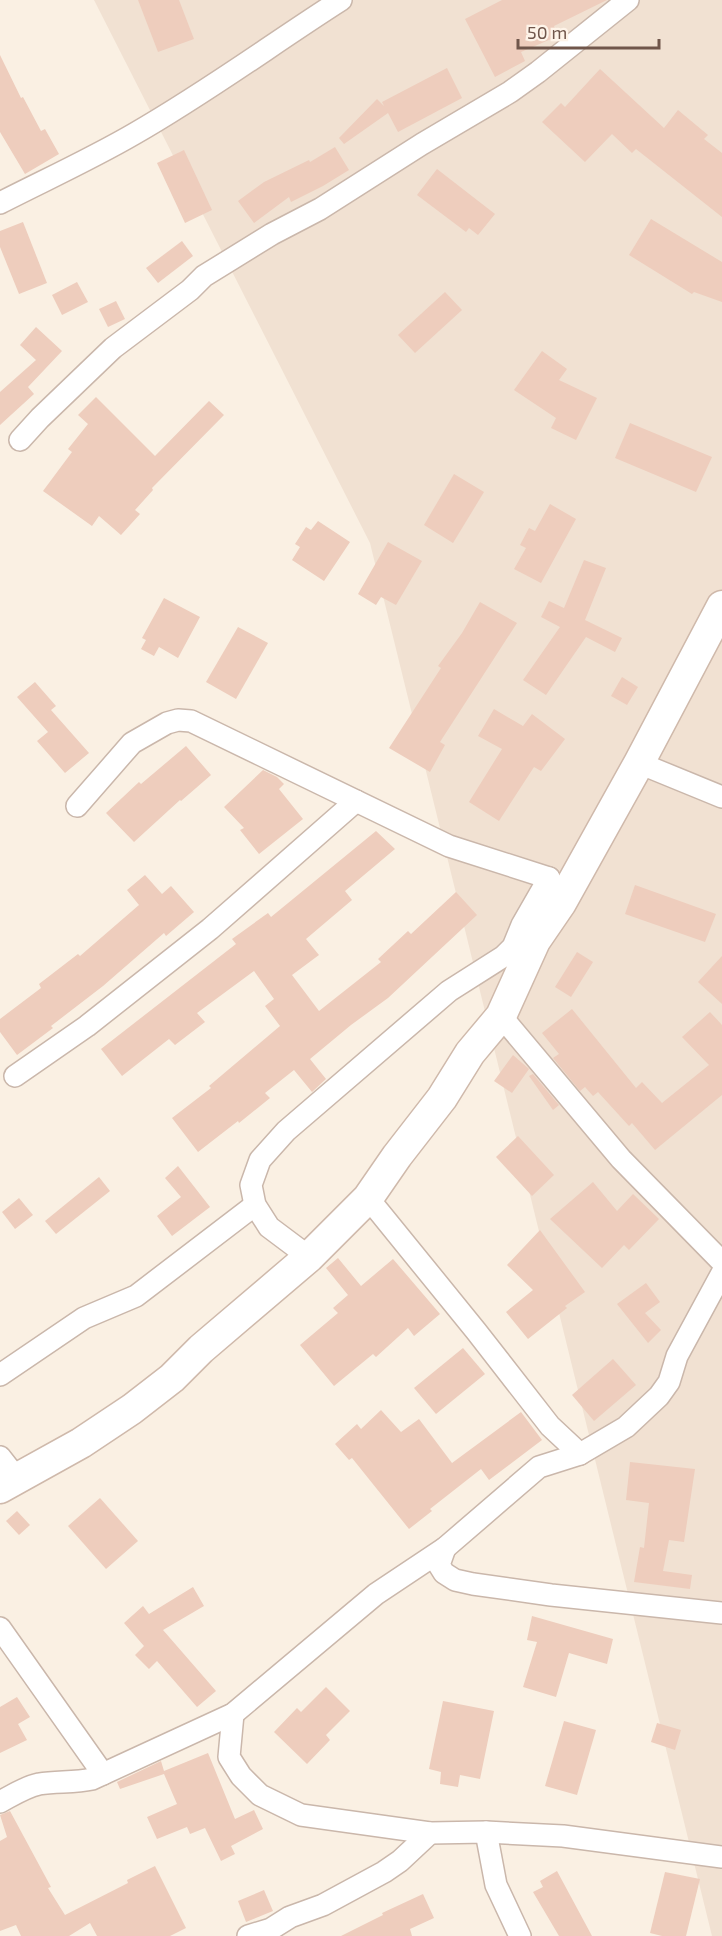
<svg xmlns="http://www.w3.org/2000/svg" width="722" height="1936" font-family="'Exo 2',sans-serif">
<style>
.residential{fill:#f1e1d2}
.building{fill:#eecdbd}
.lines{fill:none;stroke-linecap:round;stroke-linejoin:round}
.street-casing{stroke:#cab7ab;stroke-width:24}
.secondary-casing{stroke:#cfb9ab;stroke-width:33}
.street{stroke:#fff;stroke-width:21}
.secondary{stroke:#fff;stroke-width:30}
</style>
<rect width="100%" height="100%" fill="#faf0e3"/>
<path class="residential" d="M94 0H722V1936H712L370 543Z"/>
<g class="building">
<path d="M138 0H179L194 39 158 52Z"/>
<path d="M502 0H607L554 26 558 36 521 52 525 61 495 77 465 19Z"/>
<path d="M0 55 21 98 23 97 41 131 45 129 59 154 25 174 0 132Z"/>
<path d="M447 68 462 98 398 132 388 113 344 144 339 138 377 99 384 106 382 102Z"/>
<path d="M600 69 664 128 678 110 708 135 704 139 722 153V217L636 149 632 153 612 134 585 162 542 122 561 103 565 107Z"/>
<path d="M335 147 349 170 323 186 291 202 289 197 254 223 238 201 264 182 309 160 310 162Z"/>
<path d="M184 150 212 210 185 223 157 163Z"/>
<path d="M437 169 495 214 478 235 469 228 466 232 417 195Z"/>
<path d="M651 219 722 262V302L694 292 692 294 629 255Z"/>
<path d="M23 222 47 283 19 294 0 247V231Z"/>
<path d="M182 241 193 256 158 283 146 268Z"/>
<path d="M77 282 88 302 62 315 52 295Z"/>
<path d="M445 292 462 310 415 353 398 335Z"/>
<path d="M116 301 125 319 108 327 99 309Z"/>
<path d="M36 327 62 351 28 387 34 394 0 425V392L36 360 20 345Z"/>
<path d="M542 351 567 369 559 380 597 398 576 440 551 428 556 418 514 390Z"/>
<path d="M96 397 155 456 209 401 224 415 152 488 153 490 135 510 140 514 121 535 99 516 92 526 43 491 72 452 68 449 88 424 78 415Z"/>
<path d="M630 423 712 457 696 492 615 458Z"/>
<path d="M454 474 484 492 453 543 424 525Z"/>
<path d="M550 504 576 519 541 583 514 569 526 548 520 545 529 528 535 531Z"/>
<path d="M318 521 350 542 324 581 292 560 300 547 295 544 306 527 311 530Z"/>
<path d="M388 542 422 561 396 605 381 597 376 605 358 594Z"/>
<path d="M584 560 606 568 585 620 622 638 615 652 586 637 546 695 523 680 560 627 541 617 549 601 564 608Z"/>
<path d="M164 598 200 617 178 658 159 647 154 656 141 649 146 640 142 638Z"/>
<path d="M480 602 517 623 440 742 445 745 430 772 389 748 441 668 438 666 462 633Z"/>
<path d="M238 627 268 643 236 699 206 682Z"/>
<path d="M622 677 638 687 627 705 611 696Z"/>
<path d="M35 682 56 706 51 710 89 753 65 773 37 741 48 732 17 697Z"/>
<path d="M494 709 523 726 532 714 565 739 541 771 534 767 499 821 469 802 502 749 478 736Z"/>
<path d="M186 746 211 775 181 801 180 800 134 842 106 813 139 782 141 784Z"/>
<path d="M263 770 277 777 284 784 279 789 303 819 259 854 240 830 244 828 224 807Z"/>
<path d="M376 831 395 849 345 891 352 900 306 939 319 955 292 975 319 1011 381 962 378 959 408 931 411 934 456 892 477 915 388 998 351 1025 310 1059 326 1079 312 1092 294 1070 265 1093 270 1098 239 1123 238 1121 198 1152 172 1118 211 1088 209 1086 280 1026 265 1006 274 999 254 971 197 1013 205 1022 175 1045 169 1039 122 1076 101 1049 236 944 232 939 268 913 271 917Z"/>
<path d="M145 875 162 894 171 886 194 912 166 936 164 933 103 986 51 1026 53 1028 17 1055 0 1032V1019L41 988 39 984 78 954 80 956 139 905 127 890Z"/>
<path d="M635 885 716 914 705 942 625 914Z"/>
<path d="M577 952 593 962 571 997 555 987Z"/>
<path d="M722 956V1004L698 982Z"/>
<path d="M572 1009 636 1088 642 1082 662 1103 709 1065 682 1037 710 1012 722 1025V1095L655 1150 632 1123 629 1126 598 1092 593 1096 585 1087 580 1091 553 1058 559 1054 542 1033Z"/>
<path d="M513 1055 529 1069 512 1093 494 1081Z"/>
<path d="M533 1074 559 1105 553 1110 529 1076Z"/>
<path d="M518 1136 554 1175 532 1196 496 1157Z"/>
<path d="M178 1166 210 1207 172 1236 157 1216 181 1197 165 1178Z"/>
<path d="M99 1177 110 1191 56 1234 45 1221Z"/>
<path d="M593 1182 617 1211 633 1194 659 1219 629 1250 624 1245 602 1268 550 1219Z"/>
<path d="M19 1198 33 1215 15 1229 2 1212Z"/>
<path d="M540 1230 585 1292 565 1306 567 1308 528 1339 506 1312 533 1290 507 1265Z"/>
<path d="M338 1258 361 1286 393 1259 440 1314 414 1336 408 1328 376 1357 373 1354 334 1386 300 1345 338 1313 333 1308 348 1295 326 1268Z"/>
<path d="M646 1283 660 1302 645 1313 661 1330 648 1343 617 1304Z"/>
<path d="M463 1348 485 1374 436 1414 414 1388Z"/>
<path d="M613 1359 636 1385 594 1421 572 1395Z"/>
<path d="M381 1410 401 1432 419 1419 452 1463 521 1412 542 1440 489 1480 481 1469 430 1509 432 1511 409 1529 352 1458 349 1460 335 1444 357 1424 361 1429Z"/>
<path d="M630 1462 695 1469 684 1542 669 1540 663 1571 692 1575 690 1589 634 1582 640 1547 644 1548 649 1503 626 1500Z"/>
<path d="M100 1498 138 1541 106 1569 68 1526Z"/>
<path d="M17 1511 30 1525 19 1535 6 1521Z"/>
<path d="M193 1587 204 1606 163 1630 216 1691 197 1707 157 1661 149 1669 135 1655 144 1646 124 1623 143 1606 149 1614Z"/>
<path d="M532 1616 613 1639 607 1664 569 1653 556 1697 523 1687 537 1642 527 1640Z"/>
<path d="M326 1687 350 1711 326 1735 330 1740 307 1764 274 1732 297 1708 301 1712Z"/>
<path d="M17 1697 30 1717 18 1724 27 1740 0 1753V1707Z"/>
<path d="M443 1701 494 1711 480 1779 460 1775 458 1787 440 1784 441 1772 429 1769Z"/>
<path d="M564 1721 596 1730 577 1795 545 1786Z"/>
<path d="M657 1723 681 1730 675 1750 651 1742Z"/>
<path d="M208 1753 235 1819 254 1810 263 1829 231 1846 235 1854 221 1861 205 1828 190 1834 187 1827 157 1839 147 1817 177 1804 164 1774 120 1789 117 1782 161 1761 164 1771Z"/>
<path d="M10 1811 51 1887 48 1888 65 1915 128 1883 127 1880 155 1866 186 1928 170 1936H97L90 1923 69 1936H21L16 1925 0 1931V1841L7 1837 0 1815Z"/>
<path d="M557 1871 592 1936H559L533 1892 543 1887 540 1881Z"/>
<path d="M665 1872 700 1879 686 1936H662L650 1933Z"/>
<path d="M264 1890 273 1911 246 1922 238 1901Z"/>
<path d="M423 1894 434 1918 410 1929 412 1936H341L383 1915 382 1913Z"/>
</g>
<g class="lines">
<defs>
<g id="street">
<path d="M0 203C45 180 91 159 134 134 206 93 272 44 341 0"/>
<path d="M20 440 40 418 113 348 190 290 204 276 272 234 320 209 422 144 510 92 538 72 628 0"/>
<path d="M639 763 722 797"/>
<path d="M77 806 132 743 167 723 178 720 191 721 449 846 549 878 561 903"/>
<path d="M501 1016 621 1159 722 1262"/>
<path d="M15 1076 87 1026 210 929 356 801"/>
<path d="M368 1198 476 1331 550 1426 580 1454"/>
<path d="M309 1257 269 1227 255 1205 251 1185 260 1160 286 1131 449 991 504 956 513 947 522 925 549 878"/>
<path d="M0 1375 84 1318 136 1296 255 1205"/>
<path d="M0 1457 18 1480"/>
<path d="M445 1548 439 1565 444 1573 455 1580 473 1584 551 1595 722 1613"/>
<path d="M0 1628 103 1774"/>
<path d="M233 1714 229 1757 241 1776 260 1795 301 1815 430 1833 486 1832 563 1836 722 1857"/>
<path d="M0 1802C13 1795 25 1787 39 1784 57 1781 74 1783 92 1779L233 1714 376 1594 445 1548 539 1467 580 1454 626 1427 659 1396 669 1382 677 1356 722 1273"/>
<path d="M486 1832 496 1885 520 1936"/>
<path d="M248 1936 271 1929 290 1917 323 1905 384 1872 400 1861 430 1833"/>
</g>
<path id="secondary" d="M0 1488 81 1443 132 1409 172 1378 201 1349 309 1257 368 1198 397 1156 442 1098 470 1053 501 1016 535 941 561 903 639 763 722 606"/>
</defs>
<use href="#street" class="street-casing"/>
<use href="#secondary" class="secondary-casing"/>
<use href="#street" class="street"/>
<use href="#secondary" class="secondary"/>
</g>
<path d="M518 39v9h141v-9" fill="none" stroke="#70564b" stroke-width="3"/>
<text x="527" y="39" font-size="18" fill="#70564b" stroke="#fef4e9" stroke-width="4.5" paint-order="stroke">50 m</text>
</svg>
